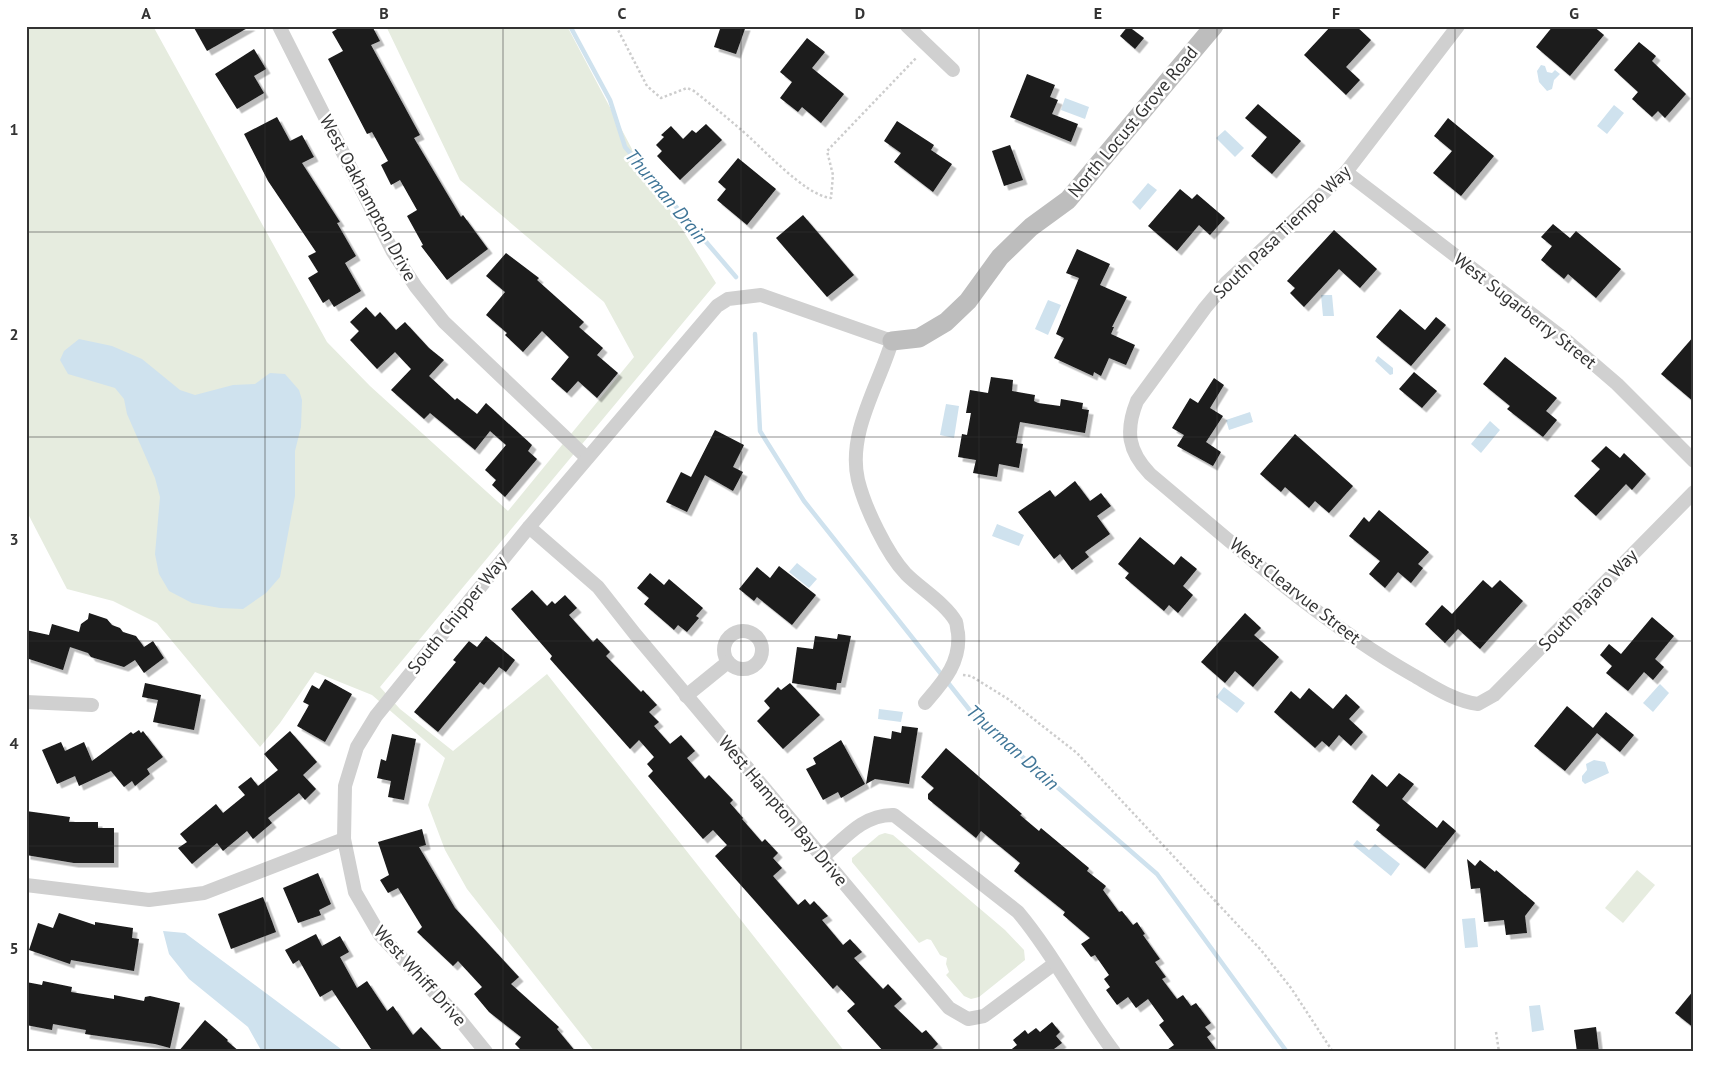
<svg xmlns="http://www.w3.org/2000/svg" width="1720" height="1078" font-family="'PT Sans',sans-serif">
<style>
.green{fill:#e6ecdf}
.water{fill:#cfe2ee}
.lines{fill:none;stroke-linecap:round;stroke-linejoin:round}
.stream{stroke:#cfe2ee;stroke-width:4.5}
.building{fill:#1a1a1a;filter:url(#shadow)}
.path{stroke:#cdcdcd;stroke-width:2.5;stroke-dasharray:2.5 2.5;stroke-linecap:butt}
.street{stroke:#d0d0d0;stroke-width:14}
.secondary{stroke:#bdbdbd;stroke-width:19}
.grid{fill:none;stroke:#333;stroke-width:1;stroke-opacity:0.55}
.labels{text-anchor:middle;stroke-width:5;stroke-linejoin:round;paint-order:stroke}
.street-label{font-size:18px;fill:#333;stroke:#fff}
.water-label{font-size:19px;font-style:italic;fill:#3f7597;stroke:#fff}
.neatline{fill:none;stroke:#333;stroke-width:2}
.grid-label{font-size:16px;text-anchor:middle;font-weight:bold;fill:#333}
</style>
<defs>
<filter id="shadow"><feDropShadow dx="4.5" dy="4.5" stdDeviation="0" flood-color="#0004"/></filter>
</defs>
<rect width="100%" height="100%" fill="#fff"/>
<g class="green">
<path d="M26 26H153L327 342 370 386 508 511 634 357 604 302 460 180 386 26H567L633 151 716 283 380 687 400 709 453 751 547 674 845 1052H595L467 889 445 850 428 805 445 758 372 695 315 672 280 723 260 747 157 623 113 601 67 589 26 510Z"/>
<path d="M885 833 893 835 1005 930 1024 950 1025 960 979 997 971 999 964 996 946 975 949 972 946 964 947 958 940 955 931 940 927 939 919 943 852 862V858L879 835Z"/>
<path d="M1637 870 1655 885 1623 923 1605 908Z"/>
</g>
<g class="water">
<path d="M1541 65 1545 66 1547 72 1552 73 1555 70 1560 74 1554 80 1552 89 1547 91 1539 82 1537 71Z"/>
<path d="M1065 98 1089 107 1085 119 1061 110Z"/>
<path d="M1614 105 1624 113 1607 134 1597 126Z"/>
<path d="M1225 130 1244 148 1235 157 1216 138Z"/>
<path d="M1148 183 1157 190 1140 210 1132 202Z"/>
<path d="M1321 295H1332L1334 316H1323Z"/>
<path d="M1048 300 1061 305 1048 335 1035 329Z"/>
<path d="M79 339 112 346 142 359 180 390 195 395 233 385 255 384 270 373 285 374 299 390 302 400 301 427 295 451V496L280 577 266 593 243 609 220 608 192 603 169 591 159 574 155 554 160 497 155 478 127 414 124 399 115 388 68 374 60 360 64 351Z"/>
<path d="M1378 356 1393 368V374L1390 375 1375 361Z"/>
<path d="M946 404 959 406 954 438 940 435Z"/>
<path d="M1250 412 1253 422 1229 430 1226 420Z"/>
<path d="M1490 421 1500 430 1481 453 1471 444Z"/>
<path d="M997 524 1024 535 1019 546 992 536Z"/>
<path d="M797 563 817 579 809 588 789 572Z"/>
<path d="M1660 684 1669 693 1653 712 1643 703Z"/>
<path d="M1224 687 1245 703 1237 713 1216 697Z"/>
<path d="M879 709 903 712 901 722 878 719Z"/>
<path d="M1594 760 1605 762 1609 773 1585 784 1582 781V776L1587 770 1586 764Z"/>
<path d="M1357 840 1369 850 1375 844 1400 864 1391 876 1353 845Z"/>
<path d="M1475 918 1478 947 1465 948 1462 919Z"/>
<path d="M163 931 185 933 345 1052H262L248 1027 189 979 169 954Z"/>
<path d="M1540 1005 1544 1030 1532 1032 1529 1006Z"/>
</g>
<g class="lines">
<g class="stream">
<path d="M570 26 610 100 625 147 736 277"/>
<path d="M755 334 760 431 804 501 972 713 1157 874 1287 1052"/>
</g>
</g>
<g class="building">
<path d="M193 26H251L207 51Z"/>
<path d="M342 26H372L380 41 371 45 420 135 414 138 461 217 463 215 488 249 447 280 421 246 423 245 407 216 417 210 400 180 391 185 381 165 388 161 372 132 367 134 328 59 343 51 332 32Z"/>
<path d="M721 26H746L736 54 714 47Z"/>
<path d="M1128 26 1144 38 1135 49 1120 36Z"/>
<path d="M1331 26H1356L1371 40 1346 67 1360 80 1346 95 1304 55Z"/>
<path d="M1553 26H1593L1604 35 1570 76 1536 47Z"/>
<path d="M807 38 825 52 812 68 844 94 821 123 802 107 798 112 780 98 792 82 780 72Z"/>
<path d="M1639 42 1656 56 1652 61 1686 94 1665 118 1658 111 1652 117 1632 99 1638 92 1614 70Z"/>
<path d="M254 49 266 69 254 76 264 93 237 109 215 74Z"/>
<path d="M1027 74 1055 85 1050 97 1058 100 1052 114 1078 124 1071 142 1010 117Z"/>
<path d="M1258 104 1301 141 1272 174 1251 156 1267 137 1245 118Z"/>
<path d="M277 117 290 141 302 135 314 157 302 163 340 222 337 223 356 256 345 263 361 291 334 307 329 299 323 303 308 278 318 272 308 256 316 252 268 181 244 134Z"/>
<path d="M1448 118 1494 156 1461 196 1433 173 1452 151 1434 136Z"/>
<path d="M897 121 934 145 931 150 952 164 933 192 894 162 901 153 884 141Z"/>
<path d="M706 124 722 140 680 180 657 156 662 151 656 145 664 137 661 135 671 126 683 139 692 130 696 133Z"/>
<path d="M1010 145 1023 180 1004 186 992 151Z"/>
<path d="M738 158 776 189 747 225 717 200 726 189 718 182Z"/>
<path d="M1180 189 1192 199 1197 194 1225 218 1210 235 1199 225 1177 251 1148 226Z"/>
<path d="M803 215 854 275 827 297 776 238Z"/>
<path d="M1553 224 1570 238 1576 231 1621 269 1596 298 1568 274 1564 279 1541 260 1552 246 1541 237Z"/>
<path d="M1334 230 1377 269 1360 288 1339 269 1304 307 1290 293 1295 288 1287 281Z"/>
<path d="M1077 249 1110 264 1100 285 1127 297 1112 327H1114L1111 334 1135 345 1126 365 1109 358 1101 376 1094 372 1093 376 1054 358 1064 338 1056 334 1079 278 1066 273Z"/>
<path d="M506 253 539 278 537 280 584 322 579 327 603 348 597 355 618 373 597 398 578 381 567 393 551 379 569 357 542 331 523 352 505 335 507 333 486 315 505 292 486 276Z"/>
<path d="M366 307 375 317 380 312 396 330 405 322 429 348 444 360 429 376 455 400 457 398 477 414 486 403 532 445 528 451 537 459 505 497 492 485 496 480 485 470 506 445 490 431 475 450 430 413 424 419 391 390 411 369 395 352 377 369 350 340 359 331 350 322Z"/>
<path d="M1400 309 1425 330 1436 317 1446 325 1411 366 1376 337Z"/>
<path d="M1694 336V402L1661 374Z"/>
<path d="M1505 357 1557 398 1546 411 1557 420 1543 437 1507 409 1510 406 1483 384Z"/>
<path d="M1414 372 1437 391 1422 408 1399 389Z"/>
<path d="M991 377 1013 380 1012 391 1035 395 1034 401 1038 403 1060 406 1061 399 1083 403 1082 409 1089 410 1085 433 1020 422 1016 443 1023 444 1019 468 999 464 997 477 973 473 976 460 958 457 962 434 967 435 971 413H966L970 390 988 393Z"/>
<path d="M1214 378 1224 385 1210 408 1223 416 1206 442 1221 452 1213 466 1177 446 1184 435 1172 428 1190 398 1198 403Z"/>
<path d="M715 430 744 445 733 467 743 472 733 491 705 475 687 512 666 502 681 472 691 477Z"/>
<path d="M1295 434 1353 486 1329 513 1315 501 1309 508 1285 487 1281 492 1260 474Z"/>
<path d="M1606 446 1620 458 1624 453 1646 474 1632 490 1626 484 1596 516 1574 496 1600 469 1591 461Z"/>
<path d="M1075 481 1090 501 1101 493 1111 506 1097 516 1110 534 1085 552 1089 557 1072 570 1060 554 1054 559 1018 512 1050 490 1055 497Z"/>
<path d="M1379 510 1429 552 1418 564 1423 568 1411 583 1398 572 1385 588 1369 574 1380 561 1349 536 1364 517 1369 522Z"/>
<path d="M1140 537 1174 565 1181 556 1197 569 1183 586 1193 595 1178 613 1169 605 1164 611 1125 578 1129 573 1118 564Z"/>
<path d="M779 566 816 595 792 625 757 597 754 601 739 589 757 567 770 578Z"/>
<path d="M650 573 664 585 669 579 703 608 696 616 699 618 687 632 678 625 674 630 644 604 649 598 637 588Z"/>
<path d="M1483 580 1492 588 1500 580 1523 601 1480 649 1458 629 1445 643 1425 624 1442 605 1452 614Z"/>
<path d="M532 590 547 606 552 601 555 604 565 595 577 608 569 615 593 642 597 638 610 652 606 656 641 692 643 690 657 705 649 712 659 722 654 726 670 744 681 735 695 751 687 758 705 779 709 775 733 800 730 803 743 818 742 819 762 842 765 839 778 853 773 858 782 868 773 876 798 905 805 899 810 905 814 901 828 916 822 920 843 945 850 939 862 952 854 958 883 989 888 984 902 999 894 1006 922 1033 926 1030 938 1044 930 1052H884L847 1011 855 1004 837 985 833 989 715 856 727 845 713 830 703 839 648 776 653 771 647 764 654 757 639 740 630 749 550 659 552 656 511 609Z"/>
<path d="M89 613 107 619 112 625 120 628 123 632 136 636 144 647 153 641 164 658 144 673 135 660 124 667 91 657 88 653 70 647 63 670 26 658V630L49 635 52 624 79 632 81 624 88 619Z"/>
<path d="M1245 613 1261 628 1254 635 1279 657 1253 687 1235 671 1225 683 1201 662Z"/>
<path d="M1652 617 1674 636 1655 659 1664 667 1653 680 1644 672 1628 691 1606 673 1612 666 1600 655 1609 644 1621 654Z"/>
<path d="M838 634 851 636 841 683H837L836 690 792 683 797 647 813 649 815 636 837 639Z"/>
<path d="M486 636 515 660 506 672 499 667 484 685 480 682 438 732 414 712 456 662 453 660 469 641 477 647Z"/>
<path d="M325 679 352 694 325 742 297 726 309 705 303 702 312 685 319 689Z"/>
<path d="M145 683 201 695 194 730 153 722 158 700 142 697Z"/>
<path d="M790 683 820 715 783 749 757 721 770 708 764 701 778 687 781 690Z"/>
<path d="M1309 688 1333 709 1346 694 1360 707 1349 719 1363 732 1351 746 1339 735 1329 747 1322 741 1315 748 1274 712 1291 691 1300 699Z"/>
<path d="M1567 706 1593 728 1606 712 1634 735 1620 752 1597 733 1565 771 1534 746Z"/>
<path d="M902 726 918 728 909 784 875 779 866 784 874 736 891 739 892 731 901 733Z"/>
<path d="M139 730 141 733 143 731 163 757 147 769 150 774 135 786 132 781 124 787 111 771 79 786 75 776 57 784 42 750 61 742 65 751 84 742 92 761 131 732 133 734Z"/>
<path d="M290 731 317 762 303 775 316 789 305 800 299 793 268 818 272 823 253 839 247 831 223 851 217 843 192 864 178 848 187 842 180 834 216 804 223 813 245 795 238 787 251 777 258 786 278 770 264 754Z"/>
<path d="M392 734 416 739 404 800 388 797 391 781 377 778 381 759 386 761Z"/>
<path d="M841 740 865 784 841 798 838 792 823 800 806 769 816 764 813 758Z"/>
<path d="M946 748 1022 814 1020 815 1039 831 1041 828 1089 868 1087 871 1106 886 1103 890 1119 912 1122 911 1133 925 1137 922 1145 934 1143 935 1160 959 1155 962 1166 977 1162 979 1177 999 1183 995 1191 1006 1196 1003 1211 1023 1205 1027 1211 1034 1207 1037 1218 1052H1164L1174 1045 1159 1025 1164 1021 1148 999 1136 1008 1128 997 1117 1005 1106 990 1110 987 1104 979 1109 975 1095 955 1091 957 1081 944 1090 938 1063 915 1065 912 1014 871 1020 863 981 831 976 838 928 799V794L934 788 921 777Z"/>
<path d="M1399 773 1414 784 1402 799 1437 828 1443 820 1456 831 1425 869 1376 830 1380 825 1352 802 1372 774 1387 787Z"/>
<path d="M26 811 70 817 69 822H98V828H114V863H74L26 855Z"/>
<path d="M422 829 426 845 419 847 455 908 519 977 511 984 559 1027 557 1029 576 1052H523L515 1044 521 1037 489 1012 474 994 482 987 458 961 453 966 417 932 422 927 398 888 388 893 380 880 389 875 378 842Z"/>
<path d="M1467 859 1475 866 1480 860 1495 872 1496 870 1535 903 1525 916 1527 933 1506 935 1504 920 1484 922 1480 888 1471 889Z"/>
<path d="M318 873 331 904 319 910 321 915 298 923 283 888Z"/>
<path d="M263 897 276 932 231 949 218 914Z"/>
<path d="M59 913 95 925V922L133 928 132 938 139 939 134 971 71 960 70 964 29 950 38 923 53 928Z"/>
<path d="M316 934 322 946 340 936 349 952 340 957 357 988 367 981 387 1011 393 1006 413 1035 421 1027 444 1052H373L332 990 320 997 299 960 293 964 285 950Z"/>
<path d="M43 981 72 987 71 992 114 999V995L144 1001 145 997 150 996 180 1003 170 1048 155 1044 85 1034 86 1030 53 1024 52 1030 26 1025V982L42 985Z"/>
<path d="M1694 990V1028L1675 1013Z"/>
<path d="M205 1020 228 1040 227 1041 240 1052H178Z"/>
<path d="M1052 1022 1060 1032 1056 1036 1062 1043 1050 1052H1008L1017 1045 1013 1040 1025 1030 1028 1034 1036 1028 1040 1032Z"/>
<path d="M1596 1027 1599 1052H1577L1574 1030Z"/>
</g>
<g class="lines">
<g class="path">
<path d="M616 26 647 86 661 98 687 88 694 91C709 103 724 115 739 128 761 146 805 196 831 198L833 175 827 151 917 57"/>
<path d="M963 675 971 676 1008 699 1077 753 1261 950 1291 988 1333 1052"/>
<path d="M1496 1032 1499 1052"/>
</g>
<g class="street">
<path d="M279 26 393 252 416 287 444 322 587 458"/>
<path d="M907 26 953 70"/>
<path d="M1458 26 1346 172 1226 283 1205 308 1137 401C1125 431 1128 451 1150 474 1235 545 1317 620 1413 675 1434 687 1454 701 1478 704L1494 695 1694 492"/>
<path d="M1346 172 1567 341 1617 384 1694 461"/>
<path d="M529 527 598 587 635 634 949 1008 968 1019 984 1016 1054 964"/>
<circle cx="743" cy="650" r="19"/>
<path d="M686 696 728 662"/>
<path d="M26 702 92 705"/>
<path d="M344 839 355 892 380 935 456 1015 486 1052"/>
<path d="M822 858C844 839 863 814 894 815L1018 912C1054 955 1080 1007 1114 1052"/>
<path d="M26 885 149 900 204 893 344 839 345 786 357 747 376 716 529 527 717 306 728 299 761 295 892 341C879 385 847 433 858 480 865 508 887 554 906 574 921 589 946 604 956 622 957 625 957 630 958 633 961 663 943 682 925 703"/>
</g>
<path class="secondary" d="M892 341 919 338 946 322 968 301 1000 257 1031 227 1068 200 1214 26"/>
</g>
<path class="grid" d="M265 26V1052M503 26V1052M741 26V1052M979 26V1052M1217 26V1052M1455 26V1052M26 232H1694M26 437H1694M26 641H1694M26 846H1694"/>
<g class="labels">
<g class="street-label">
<text transform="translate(1133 122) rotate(-50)" y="6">North Locust Grove Road</text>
<text transform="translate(368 198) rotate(62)" y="6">West Oakhampton Drive</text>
<text transform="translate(1282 232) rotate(-44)" y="6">South Pasa Tiempo Way</text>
<text transform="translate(1525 311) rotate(38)" y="6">West Sugarberry Street</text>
<text transform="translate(1295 591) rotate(38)" y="6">West Clearvue Street</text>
<text transform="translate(1588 600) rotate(-46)" y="6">South Pajaro Way</text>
<text transform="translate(457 615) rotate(-51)" y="6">South Chipper Way</text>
<text transform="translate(783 811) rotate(50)" y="6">West Hampton Bay Drive</text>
<text transform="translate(420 976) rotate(48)" y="6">West Whiff Drive</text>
</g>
<g class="water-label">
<text transform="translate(667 196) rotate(50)" y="7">Thurman Drain</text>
<text transform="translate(1013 747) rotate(42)" y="7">Thurman Drain</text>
</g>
</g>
<rect width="1720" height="1078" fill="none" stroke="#ffffff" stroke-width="55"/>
<rect x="28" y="28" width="1664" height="1022" class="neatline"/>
<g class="grid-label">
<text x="146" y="19">A</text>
<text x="384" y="19">B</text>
<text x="622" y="19">C</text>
<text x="860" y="19">D</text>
<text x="1098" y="19">E</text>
<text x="1336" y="19">F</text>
<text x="1574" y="19">G</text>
<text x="14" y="135">1</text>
<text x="14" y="340">2</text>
<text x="14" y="545">3</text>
<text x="14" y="749">4</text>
<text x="14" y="954">5</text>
</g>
</svg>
